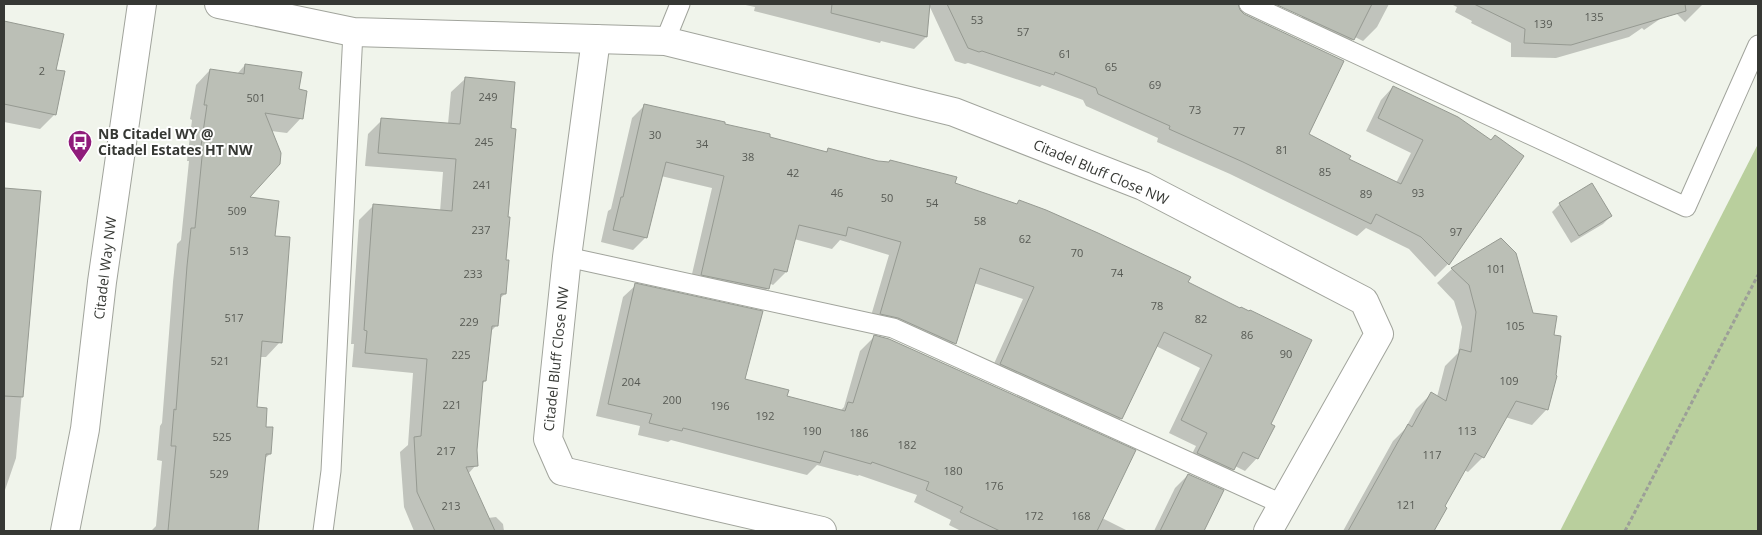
<svg xmlns="http://www.w3.org/2000/svg" width="1762" height="535" font-family="'Open Sans',sans-serif">
<style>
.green{fill:#b9cf9d}
.shadow{fill:#0003}
.building{fill:#bbbfb6;stroke:#969a92}
.lines{fill:none;stroke-linecap:round;stroke-linejoin:round}
.lane-casing{stroke:#a1a49c;stroke-width:21}
.street-casing{stroke:#a1a49c;stroke-width:30}
.secondary-casing{stroke:#a1a49c;stroke-width:30}
.path{stroke:#9c9f98;stroke-width:3;stroke-dasharray:4 2.5;stroke-linecap:butt}
.lane{stroke:#fff;stroke-width:19}
.street{stroke:#fff;stroke-width:28}
.secondary{stroke:#fff;stroke-width:28}
.labels{text-anchor:middle;stroke-width:4;stroke-linejoin:round;paint-order:stroke}
.number-label{font-size:11px;fill:#575a54}
.poi-label{font-size:14px;font-weight:bold;fill:#363834;stroke:#fff;text-anchor:start}
.street-label{font-size:14px;fill:#363834;stroke:#fff}
</style>
<rect width="100%" height="100%" fill="#f0f4eb"/>
<path class="green" d="M1758 144V531H1560Z"/>
<g class="shadow">
<path d="M741 4H1049L1044 19 1109 7 1101 4H1248L1244 8 1237 6 1307 135 1348 159 1396 183 1411 153 1366 131 1381 100 1393 87 1491 141 1523 156 1448 264 1435 277 1409 249 1366 228 1357 236 1230 174 1157 142 1158 138 1086 106 1083 100 1042 85 1040 87 968 63 965 64 955 61 929 5 926 37 914 49 881 41 880 43 754 11 755 7Z"/>
<path d="M1309 4H1389L1377 27 1363 41 1355 37 1339 54 1294 33Z"/>
<path d="M1451 4H1703L1685 22 1673 10 1644 30 1642 28 1629 37 1556 58 1511 57V43L1471 23 1472 21 1455 12 1457 7Z"/>
<path d="M4 22 62 35 55 71V114L40 129 4 122Z"/>
<path d="M245 65 298 91 301 118 287 133 271 131 248 198 273 237 280 342 266 357H259L256 409 264 428 270 454 264 459 257 531H151L156 526 162 461 157 460 160 426 162 423 173 282 177 244 181 240 189 161H187L192 120 190 119 196 85 210 70 237 74Z"/>
<path d="M465 79 510 129 505 294 499 299 496 326 490 332 485 381 481 385 476 450V465L468 474 488 518 496 517 503 524 504 531H414L404 507 400 452 408 445 413 373 352 367 354 344H351L359 220 373 206 440 212 443 172 365 166 368 134 382 120 448 124 451 92Z"/>
<path d="M644 106 723 125 825 152 828 150 954 184 1016 205 1019 201 1186 282 1269 425 1257 458 1245 471 1235 466 1220 482 1186 466 1196 446 1169 433 1200 368 1156 346 1121 418 1108 431 988 377 1023 299 974 283 954 343 942 356 868 326 889 255 840 240 832 249 794 239 786 272 773 285 769 283 767 289 755 302 689 287 712 188 661 176 646 237 633 250 601 242 608 211 611 209 632 118Z"/>
<path d="M1592 185 1611 216 1603 224 1571 243 1552 212 1560 204Z"/>
<path d="M4 189 40 192 16 458 4 493Z"/>
<path d="M1501 239 1547 409 1532 425 1505 417 1483 457 1468 472 1464 470 1444 507 1446 508 1432 531H1343L1393 441 1405 429 1416 409 1431 394 1437 397 1445 366 1458 353 1462 327 1454 301 1437 283 1452 269Z"/>
<path d="M636 285 743 380 786 397 840 411 844 407 860 351 874 337 1102 518 1128 531H961L949 525 951 520 914 502 917 495 859 475 858 476 817 465 807 475 671 440 668 442 638 435 640 426 596 416 623 297Z"/>
<path d="M1188 475 1223 491 1203 531H1154L1175 488Z"/>
</g>
<g class="building">
<path d="M832 4H930L927 37 831 13Z"/>
<path d="M947 4H1238L1240 10 1244 14 1344 61 1309 134 1351 156 1349 159 1401 184 1423 140 1378 118 1393 86 1458 117 1491 140 1495 135 1524 156 1449 265 1421 237 1376 214 1371 224 1243 162 1169 129 1170 126 1098 94 1096 88 1055 72 1054 75 982 51 979 52 968 48Z"/>
<path d="M1275 4H1372L1354 40Z"/>
<path d="M1474 4H1685L1686 11 1571 45 1524 43 1525 29Z"/>
<path d="M4 21 64 34 56 70 65 71 56 115 4 104Z"/>
<path d="M245 64 302 72 299 89 307 91 303 119 265 113 281 153 280 164 250 197 279 201 275 236 290 237 282 343 262 341 257 407 267 408 266 427H273L271 454H266L258 531H168L176 446H171L174 409 176 410 187 266 191 228H195L203 147 201 146 207 105H204L210 69 244 74Z"/>
<path d="M465 77 515 82 511 128 516 129 508 217H510L506 260H509L506 294H501L498 326H492L486 381H483L477 450 478 466 466 467 495 531H435L417 492 414 437 421 436 427 359 365 353 367 331 364 330 373 204 452 211 456 159 378 153 381 118 460 124Z"/>
<path d="M644 104 725 122V124L770 134V137L827 152 828 148 878 161 889 162 890 160 957 177 955 183 1017 204 1019 200 1046 210 1098 233 1191 277 1188 282 1240 308 1241 307 1249 311 1250 310 1312 340 1271 424 1275 426 1258 459 1243 452 1234 470 1197 453 1207 433 1181 420 1212 355 1164 332 1122 419 1000 364 1034 287 980 268 956 344 898 318 880 314 901 242 848 227 846 236 799 225 787 272 774 269 769 289 701 275 724 176 666 162 647 238 613 230 621 197H623Z"/>
<path d="M1592 183 1612 216 1579 236 1559 203Z"/>
<path d="M4 188 41 191 23 397 4 396Z"/>
<path d="M1501 238 1516 253 1533 313 1557 316 1554 335 1561 336 1556 375 1557 376 1548 410 1516 401 1484 458 1475 453 1445 506 1447 508 1434 531H1348L1408 424 1412 427 1431 392 1446 401 1460 349 1471 352 1476 312 1469 285 1451 268Z"/>
<path d="M635 283 763 311 745 379 789 390 787 396 845 411 848 402 853 403 874 335 889 339 1136 450 1097 531H1000L960 512 963 507 926 490 929 482 872 462 871 464 824 451 820 463 683 428 682 431 649 423 652 414 608 404Z"/>
<path d="M1188 474 1224 490 1204 531H1160Z"/>
</g>
<g class="lines">
<defs>
<g id="lane">
<path d="M1249 4 1686 207 1758 45"/>
<path d="M665 41 680 4"/>
<path d="M567 257 893 328 1284 505"/>
<path d="M323 531 331 471 353 32"/>
</g>
<g id="street">
<path d="M219 4 353 32 665 41 954 112 1143 186 1364 301 1379 334 1268 531"/>
<path d="M596 39 567 257 548 439 562 471 822 531"/>
</g>
<path id="secondary" d="M65 531 85 429 102 282 142 4"/>
</defs>
<use href="#lane" class="lane-casing"/>
<use href="#street" class="street-casing"/>
<use href="#secondary" class="secondary-casing"/>
<path class="path" d="M1625 531 1758 275"/>
<use href="#lane" class="lane"/>
<use href="#street" class="street"/>
<use href="#secondary" class="secondary"/>
</g>
<defs>
<symbol id="bus-pin" viewBox="-11 -11 22 30"><path d="M0 17L-7.5 6A9.5 9.5 0 1 1 7.5 6Z" fill="#901c7b" stroke="#fff"/><path d="M-5-6H5V4H4V6H2V4H-2V6H-4V4H-5ZM-3.5-4V0h7V-4ZM-3.5 1.2v1.5H-2V1.2ZM2 1.2v1.5H3.5V1.2Z" fill="#fff"/></symbol>
</defs>
<g fill-rule="evenodd">
<use href="#bus-pin" x="66" y="128" width="28" height="38"/>
</g>
<g class="labels">
<g class="number-label">
<text x="1594" y="21">135</text>
<text x="977" y="24">53</text>
<text x="1543" y="28">139</text>
<text x="1023" y="36">57</text>
<text x="1065" y="58">61</text>
<text x="1111" y="71">65</text>
<text x="42" y="75">2</text>
<text x="1155" y="89">69</text>
<text x="488" y="101">249</text>
<text x="256" y="102">501</text>
<text x="1195" y="114">73</text>
<text x="1239" y="135">77</text>
<text x="655" y="139">30</text>
<text x="484" y="146">245</text>
<text x="702" y="148">34</text>
<text x="1282" y="154">81</text>
<text x="748" y="161">38</text>
<text x="1325" y="176">85</text>
<text x="793" y="177">42</text>
<text x="482" y="189">241</text>
<text x="837" y="197">46</text>
<text x="1418" y="197">93</text>
<text x="1366" y="198">89</text>
<text x="887" y="202">50</text>
<text x="932" y="207">54</text>
<text x="237" y="215">509</text>
<text x="980" y="225">58</text>
<text x="481" y="234">237</text>
<text x="1456" y="236">97</text>
<text x="1025" y="243">62</text>
<text x="239" y="255">513</text>
<text x="1077" y="257">70</text>
<text x="1496" y="273">101</text>
<text x="1117" y="277">74</text>
<text x="473" y="278">233</text>
<text x="1157" y="310">78</text>
<text x="234" y="322">517</text>
<text x="1201" y="323">82</text>
<text x="469" y="326">229</text>
<text x="1515" y="330">105</text>
<text x="1247" y="339">86</text>
<text x="1286" y="358">90</text>
<text x="461" y="359">225</text>
<text x="220" y="365">521</text>
<text x="1509" y="385">109</text>
<text x="631" y="386">204</text>
<text x="672" y="404">200</text>
<text x="452" y="409">221</text>
<text x="720" y="410">196</text>
<text x="765" y="420">192</text>
<text x="812" y="435">190</text>
<text x="1467" y="435">113</text>
<text x="859" y="437">186</text>
<text x="222" y="441">525</text>
<text x="907" y="449">182</text>
<text x="446" y="455">217</text>
<text x="1432" y="459">117</text>
<text x="953" y="475">180</text>
<text x="219" y="478">529</text>
<text x="994" y="490">176</text>
<text x="1406" y="509">121</text>
<text x="451" y="510">213</text>
<text x="1034" y="520">172</text>
<text x="1081" y="520">168</text>
</g>
<g class="poi-label">
<text x="98" y="139">NB Citadel WY @<tspan x="98" dy="16">Citadel Estates HT NW</tspan></text>
</g>
<g class="street-label">
<text transform="translate(1101 172) rotate(23)" y="5">Citadel Bluff Close NW</text>
<text transform="translate(105 268) rotate(-83)" y="5">Citadel Way NW</text>
<text transform="translate(556 359) rotate(-84)" y="5">Citadel Bluff Close NW</text>
</g>
</g>
<rect width="1762" height="535" fill="none" stroke="#363834" stroke-width="10"/>
</svg>
